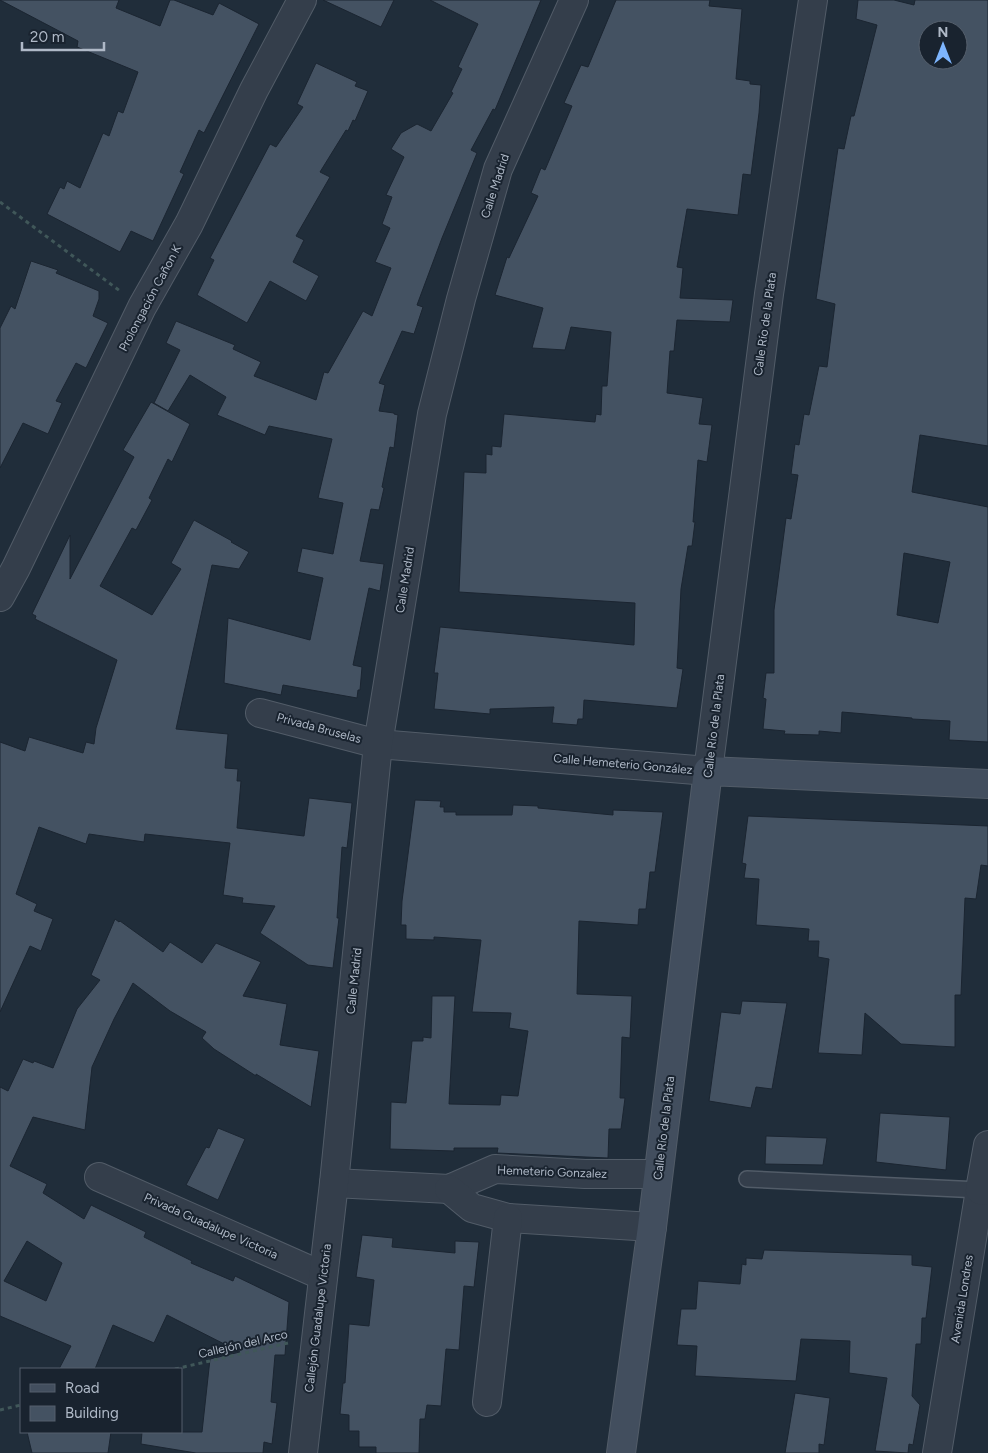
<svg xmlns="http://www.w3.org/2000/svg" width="988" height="1453" font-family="Figtree,sans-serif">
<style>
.building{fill:#445262;stroke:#1b2531;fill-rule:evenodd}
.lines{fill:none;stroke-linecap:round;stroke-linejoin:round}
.service-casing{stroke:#525c68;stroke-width:18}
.minor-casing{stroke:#525c68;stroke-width:30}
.tertiary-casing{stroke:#525c68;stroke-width:30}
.secondary-casing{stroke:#525c68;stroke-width:30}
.path{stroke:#405759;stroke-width:3;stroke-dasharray:4 4;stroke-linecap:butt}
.service{stroke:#343e4b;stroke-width:15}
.minor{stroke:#343e4b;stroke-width:28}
.tertiary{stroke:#343e4b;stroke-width:28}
.secondary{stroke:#424e5e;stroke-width:28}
.labels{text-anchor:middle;stroke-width:4;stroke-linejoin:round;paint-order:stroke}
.street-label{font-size:12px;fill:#afb9c7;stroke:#19232f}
</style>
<rect width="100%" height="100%" fill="#202d3a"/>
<g class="building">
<path d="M0 0H119L116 8 160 26 170 0H174L213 15 219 3 259 24 204 133 199 130 180 172 184 174 153 241 131 231 120 252 47 214 60 187 64 189 67 181 80 188 103 133 109 136 118 111 123 113 138 72 77 47 78 41Z"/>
<path d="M323 0H394L381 27Z"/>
<path d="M430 0H541L495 110 493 109 471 150 477 153 442 238 417 305 423 307 414 334 402 331 379 383 385 385 379 411 394 413V414L398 415 394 448 390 447 382 487 384 488 379 510 371 509 360 561 384 564 380 591 369 588 353 665 362 667 360 690H358L357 698 283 685 281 695 224 683 228 618 310 640 323 578 297 572 302 548 333 554 343 503 318 498 332 439 269 426 265 435 217 415 226 397 190 375 168 411 154 403 180 350 166 343 176 321 235 345 233 349 261 362 254 376 316 400 324 372 328 373 363 311 372 316 391 268 375 262 390 228 382 224 392 197 386 195 404 157 391 149 401 133 417 124 431 131 453 93 451 92 462 69 458 67 478 24Z"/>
<path d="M616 0H710L709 6 742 9 736 79 750 81V84L761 85 759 113 751 175 743 174 738 215 687 209 677 267 683 268 680 298 733 300 730 322 677 320 674 351H670L667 393 703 398 699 424 712 425 707 462 698 460 693 522H695L692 546H688L681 589 677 668 683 669 677 708 584 700 583 719H578L577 725 552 723 554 707 490 709V714L434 709 438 673H434L440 627 634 645 635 603 459 592 464 472 486 473V454L492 455V446L501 447 504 414 595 422 596 414 601 415 602 386H607L611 332 571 327 565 350 532 348 543 308 495 295 507 257 509 258 538 196 531 193 541 168 545 170 572 106 564 103 581 65 588 67Z"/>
<path d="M858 0H894L914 5 915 0H988V446L920 435 912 492 988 507V742L949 740 950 721 912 719V718L842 712 841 733 819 731V735L784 734 785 731 763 729 766 699 763 698 766 673H774V610L786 518 791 519 798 475 791 474 795 444 799 445 804 414 809 415 819 366 827 367 835 304 816 299 838 148 844 149 851 116H854L877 25 856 19ZM928 30H958V60H928ZM904 553 950 562 938 623 897 615Z"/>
<path d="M316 63 357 82 355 86 368 91 355 121 353 120 348 131 346 130 320 172 330 177 296 236 304 240 293 262 319 276 306 301 270 281 247 323 197 295 214 260 210 258 270 144 276 147 303 107 297 104Z"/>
<path d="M31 261 58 270 56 273 99 291V299L93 316 108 323 86 368 76 363 56 401 62 403 48 434 23 423 0 468V328L11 306 15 309Z"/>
<path d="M151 402 190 424 172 462 168 459 149 498 152 500 136 530 132 528 100 586 152 615 181 569 171 563 194 520 232 541 231 542 249 552 239 569 212 565 176 729 228 734 225 768 238 769 237 781H241L237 828 304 836 309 798 352 803 347 848 342 847 337 918H339L333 968 308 965 260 933 275 906 242 903 243 898 223 895 230 843 145 834 144 842 89 834 86 844 39 827 16 894 37 904 34 911 53 919 41 951 30 946 0 1012V742L25 751 29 737 83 753 86 742 94 744 96 728 117 660 35 619 36 616 32 614 70 535V579L134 457 123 450Z"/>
<path d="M415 800 441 801 440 807H444V812H456V815H512L513 805 538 806V808L613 815V810L663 812 655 872H650L646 909H639L638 925 579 921 577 994 632 996 630 1038 622 1037 620 1098H625L621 1129H609L608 1158 497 1153 498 1148H454V1151L390 1149 391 1102 406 1103 412 1041H423V1037L431 1038 432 996H455L449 1104 500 1105 501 1095 518 1096 528 1031 509 1028 511 1013 472 1012 481 940 434 937V940L406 939V925H401L402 901Z"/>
<path d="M748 816 988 826V866L981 865 976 899 965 898 961 995H955V1047L901 1044 865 1013 862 1055 818 1053 829 959 818 957 819 941H808L809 929 756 925 759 879 744 878 746 864 742 863Z"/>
<path d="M115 919 119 922 120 921 163 952 170 942 202 963 216 943 261 962 243 996 287 1004 280 1045 319 1051 311 1107 256 1074V1076L214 1049 202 1038 206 1032 170 1011 133 983 114 1019 92 1067 85 1130 33 1117 10 1166 47 1184 43 1193 84 1219 91 1205 146 1232 144 1237 192 1261 191 1263 233 1281 235 1276 289 1302 285 1355H275L271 1402 277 1403 272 1444 264 1442 263 1453H196L141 1444 142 1432H202L210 1359 240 1352 167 1315 154 1343 113 1325 95 1369H59L71 1346 0 1316V1087L8 1091 23 1059 33 1063 34 1061 53 1068 77 1009 100 980 91 975ZM27 1241 62 1263 46 1301 4 1281Z"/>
<path d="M742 1001 787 1003 772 1089 756 1087 751 1108 709 1101 721 1012 740 1014Z"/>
<path d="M880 1113 950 1117 946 1170 876 1162Z"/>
<path d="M218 1128 245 1139 218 1200 186 1185 206 1147 209 1148Z"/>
<path d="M766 1136 827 1138 823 1165 765 1164Z"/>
<path d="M362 1235 393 1238 392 1247 455 1253V1241L479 1242 474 1287 464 1286 459 1350 446 1349 441 1406 427 1405 425 1419H420L419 1453H376V1447H359V1431H349V1415L340 1414 343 1383H345L349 1324 369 1326 374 1280 356 1277Z"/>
<path d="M764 1250 912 1255V1265L932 1267 926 1318H922L921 1344H916L912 1396 920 1405 913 1445 909 1444 908 1453 875 1451 887 1378 849 1373 850 1341 801 1339 796 1381 695 1376 697 1346 677 1345 681 1309H696L698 1281 740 1284 742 1264 746 1265V1258L762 1259Z"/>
<path d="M795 1393 830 1398 824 1445 819 1444V1453H785Z"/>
<path d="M27 1432H111L108 1453H32Z"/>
</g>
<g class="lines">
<defs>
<path id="service" d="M747 1179 980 1190"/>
<g id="minor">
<path d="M260 713 378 744 708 771 769 294 813 0"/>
<path d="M99 1177 323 1276"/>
<path d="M334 1183 449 1189 495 1169 585 1174H658"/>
<path d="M449 1189 472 1208 508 1218 652 1227"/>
<path d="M487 1402 508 1218"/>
<path d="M303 1453 334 1183 378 744 432 414 461 299 498 169 574 0"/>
<path d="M937 1453 980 1190"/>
</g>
<g id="tertiary">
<path d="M0 597 16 568 142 307 189 224 254 90 302 0"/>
<path d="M988 1145 980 1190 988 1191"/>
</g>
<path id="secondary" d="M621 1453 652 1227 708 771 988 784"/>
</defs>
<use href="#service" class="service-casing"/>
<use href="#minor" class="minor-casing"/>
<use href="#tertiary" class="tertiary-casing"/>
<use href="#secondary" class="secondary-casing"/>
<g class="path">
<path d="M0 202 120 291"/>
<path d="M175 1369 288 1343"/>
<path d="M0 1410 21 1405"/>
</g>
<use href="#service" class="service"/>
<use href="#minor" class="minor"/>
<use href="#tertiary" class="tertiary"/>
<use href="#secondary" class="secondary"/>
</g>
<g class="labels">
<g class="street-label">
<text transform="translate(495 186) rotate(-72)" y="4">Calle Madrid</text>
<text transform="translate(150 298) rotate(-62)" y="4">Prolongación Cañon K</text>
<text transform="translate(765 324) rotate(-82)" y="4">Calle Río de la Plata</text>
<text transform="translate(405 580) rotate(-81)" y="4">Calle Madrid</text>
<text transform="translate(714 726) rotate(-83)" y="4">Calle Río de la Plata</text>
<text transform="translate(319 728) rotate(15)" y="4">Privada Bruselas</text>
<text transform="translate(623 764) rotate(5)" y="4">Calle Hemeterio González</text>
<text transform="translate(354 981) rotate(-84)" y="4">Calle Madrid</text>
<text transform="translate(664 1128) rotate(-83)" y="4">Calle Río de la Plata</text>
<text transform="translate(552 1172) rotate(2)" y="4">Hemeterio Gonzalez</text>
<text transform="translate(211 1226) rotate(24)" y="4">Privada Guadalupe Victoria</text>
<text transform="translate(962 1299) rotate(-81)" y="4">Avenida Londres</text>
<text transform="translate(318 1318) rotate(-83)" y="4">Callejón Guadalupe Victoria</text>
<text transform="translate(243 1344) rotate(-13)" y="4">Callejón del Arco</text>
</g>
</g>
<rect x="20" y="1368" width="162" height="65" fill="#19232f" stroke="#555f6c"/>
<rect x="30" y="1384" width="25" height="8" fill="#424e5e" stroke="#555f6c"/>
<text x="65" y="1393" font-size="15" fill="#afb9c7">Road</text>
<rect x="30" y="1406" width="25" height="15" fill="#445262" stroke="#555f6c"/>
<text x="65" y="1418" font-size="15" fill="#afb9c7">Building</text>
<g transform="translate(943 45)"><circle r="24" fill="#19232f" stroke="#555f6c"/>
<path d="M0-4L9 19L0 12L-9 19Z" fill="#7db5fe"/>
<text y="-8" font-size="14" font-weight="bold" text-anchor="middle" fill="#afb9c7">N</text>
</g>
<path d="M22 42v8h82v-8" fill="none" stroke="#afb9c7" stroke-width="2.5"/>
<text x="30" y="42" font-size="15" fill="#afb9c7" stroke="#19232f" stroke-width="4" paint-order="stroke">20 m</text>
</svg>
